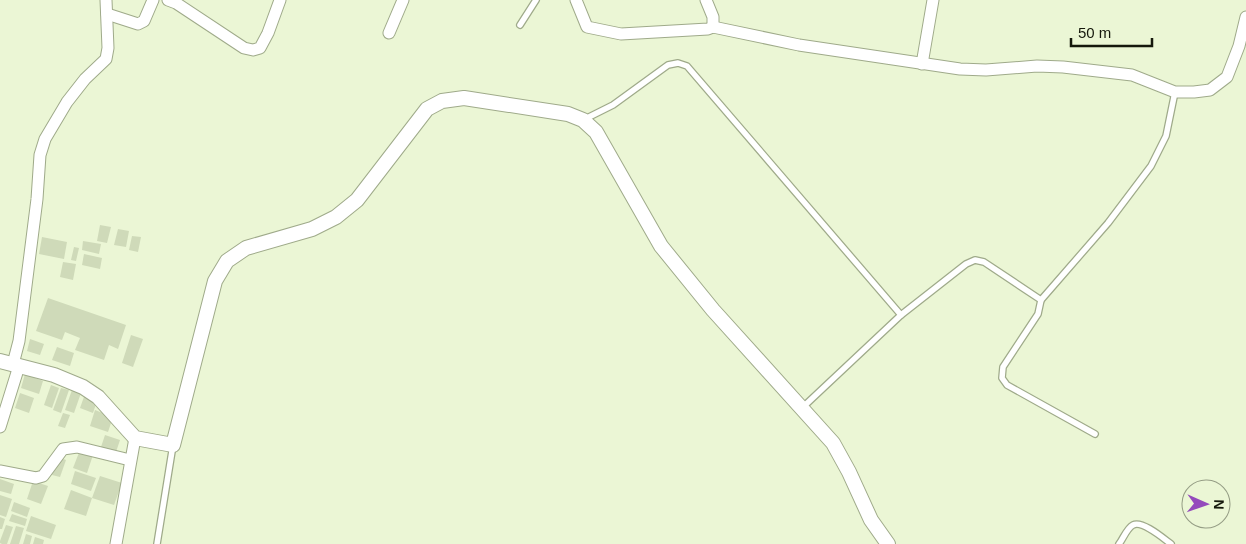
<svg xmlns="http://www.w3.org/2000/svg" width="1246" height="544" font-family="Arial,sans-serif">
<style>
.building{fill:#cfdab9}
.lines{fill:none;stroke-linecap:round;stroke-linejoin:round}
.service-casing{stroke:#9faa8a;stroke-width:8}
.minor-casing{stroke:#9faa8a;stroke-width:13}
.tertiary-casing{stroke:#9faa8a;stroke-width:16}
.service{stroke:#fff;stroke-width:5.5}
.minor{stroke:#fff;stroke-width:11}
.tertiary{stroke:#fff;stroke-width:14}
</style>
<rect width="100%" height="100%" fill="#ebf6d5"/>
<g class="building">
<path d="M100 225 111 227 107 243 97 241Z"/>
<path d="M118 229 129 231 126 247 114 245Z"/>
<path d="M132 236 141 237 138 252 129 250Z"/>
<path d="M42 237 67 242 64 259 39 254Z"/>
<path d="M83 241 101 244 99 254 82 250Z"/>
<path d="M74 247 79 248 76 261 71 260Z"/>
<path d="M84 254 102 258 100 269 82 265Z"/>
<path d="M63 262 76 264 73 280 60 277Z"/>
<path d="M48 298 126 325 118 349 109 345 104 360 75 350 80 338 65 332 62 340 36 331Z"/>
<path d="M131 335 143 339 133 367 122 363Z"/>
<path d="M30 339 44 344 40 355 27 351Z"/>
<path d="M57 347 74 353 70 366 52 360Z"/>
<path d="M25 374 43 381 39 394 21 388Z"/>
<path d="M51 385 59 388 52 408 44 405Z"/>
<path d="M73 387 82 390 74 413 65 410Z"/>
<path d="M61 388 69 390 61 413 53 410Z"/>
<path d="M20 393 34 398 29 413 15 408Z"/>
<path d="M85 394 98 398 93 413 80 408Z"/>
<path d="M95 410 113 417 108 432 90 426Z"/>
<path d="M63 413 70 415 65 428 58 426Z"/>
<path d="M105 435 120 440 116 452 101 447Z"/>
<path d="M80 450 93 455 87 473 73 468Z"/>
<path d="M58 457 66 460 60 477 52 475Z"/>
<path d="M75 471 96 478 91 491 71 484Z"/>
<path d="M100 476 122 483 114 505 92 498Z"/>
<path d="M0 479 14 484 11 494 0 491Z"/>
<path d="M33 481 48 486 41 504 27 499Z"/>
<path d="M71 490 92 498 86 516 64 509Z"/>
<path d="M0 495 12 499 6 517 0 515Z"/>
<path d="M14 502 30 508 27 517 11 511Z"/>
<path d="M12 514 27 519 25 526 9 521Z"/>
<path d="M31 516 56 525 51 539 26 531Z"/>
<path d="M0 517 5 519 2 529H0Z"/>
<path d="M6 525 13 527 7 544H2L0 543V541Z"/>
<path d="M16 526 24 528 19 544H10Z"/>
<path d="M26 534 32 536 30 544H23Z"/>
<path d="M35 537 44 540 43 544H33Z"/>
</g>
<g class="lines">
<defs>
<g id="service">
<path d="M520 25 536 0"/>
<path d="M585 119 613 105 668 65 678 63 687 66 901 315 966 264 975 260 984 262 1041 300 1038 314 1003 367 1002 378 1007 385 1095 434"/>
<path d="M1041 300 1108 223 1151 166 1166 136 1175 92"/>
<path d="M802 408 901 315"/>
<path d="M157 544 173 445"/>
<path d="M1119 544C1123 539 1127 528 1133 525 1142 520 1163 538 1171 544"/>
</g>
<g id="minor">
<path d="M168 0 176 3 244 48 253 50 260 48 268 33 280 0"/>
<path d="M576 0 587 27 621 34 708 29 713 27 799 45 960 69 986 70 1037 66 1063 67 1132 75 1175 92H1194L1210 90 1227 77 1239 46 1246 17"/>
<path d="M706 0 713 17V27"/>
<path d="M107 14 138 24 144 21 153 0"/>
<path d="M389 33 403 0"/>
<path d="M922 64 933 0"/>
<path d="M13 364 19 341 37 199 40 155 45 139 67 102 85 79 106 59 108 48 106 0"/>
<path d="M0 427 19 366"/>
<path d="M0 471 36 478 43 476 63 449 77 447 130 460"/>
<path d="M116 544 135 438"/>
</g>
<path id="tertiary" d="M0 361 54 375 83 387 98 397 135 438 173 445 215 281 227 261 246 248 312 229 336 217 357 200 427 109 442 101 464 98 568 114 583 120 596 132 661 246 713 310 833 443 849 472 871 520 888 544"/>
</defs>
<use href="#service" class="service-casing"/>
<use href="#minor" class="minor-casing"/>
<use href="#tertiary" class="tertiary-casing"/>
<use href="#service" class="service"/>
<use href="#minor" class="minor"/>
<use href="#tertiary" class="tertiary"/>
</g>
<g transform="translate(1206 504) rotate(92)"><circle r="24" fill="#ebf6d5" stroke="#959d85"/>
<path d="M0-4L9 19L0 12L-9 19Z" fill="#944abc"/>
<text y="-8" font-size="14" font-weight="bold" text-anchor="middle" fill="#15180c">N</text>
</g>
<path d="M1071 38v8h81v-8" fill="none" stroke="#15180c" stroke-width="2.5"/>
<text x="1078" y="38" font-size="15" fill="#15180c" stroke="#ebf6d5" stroke-width="4" paint-order="stroke">50 m</text>
</svg>
